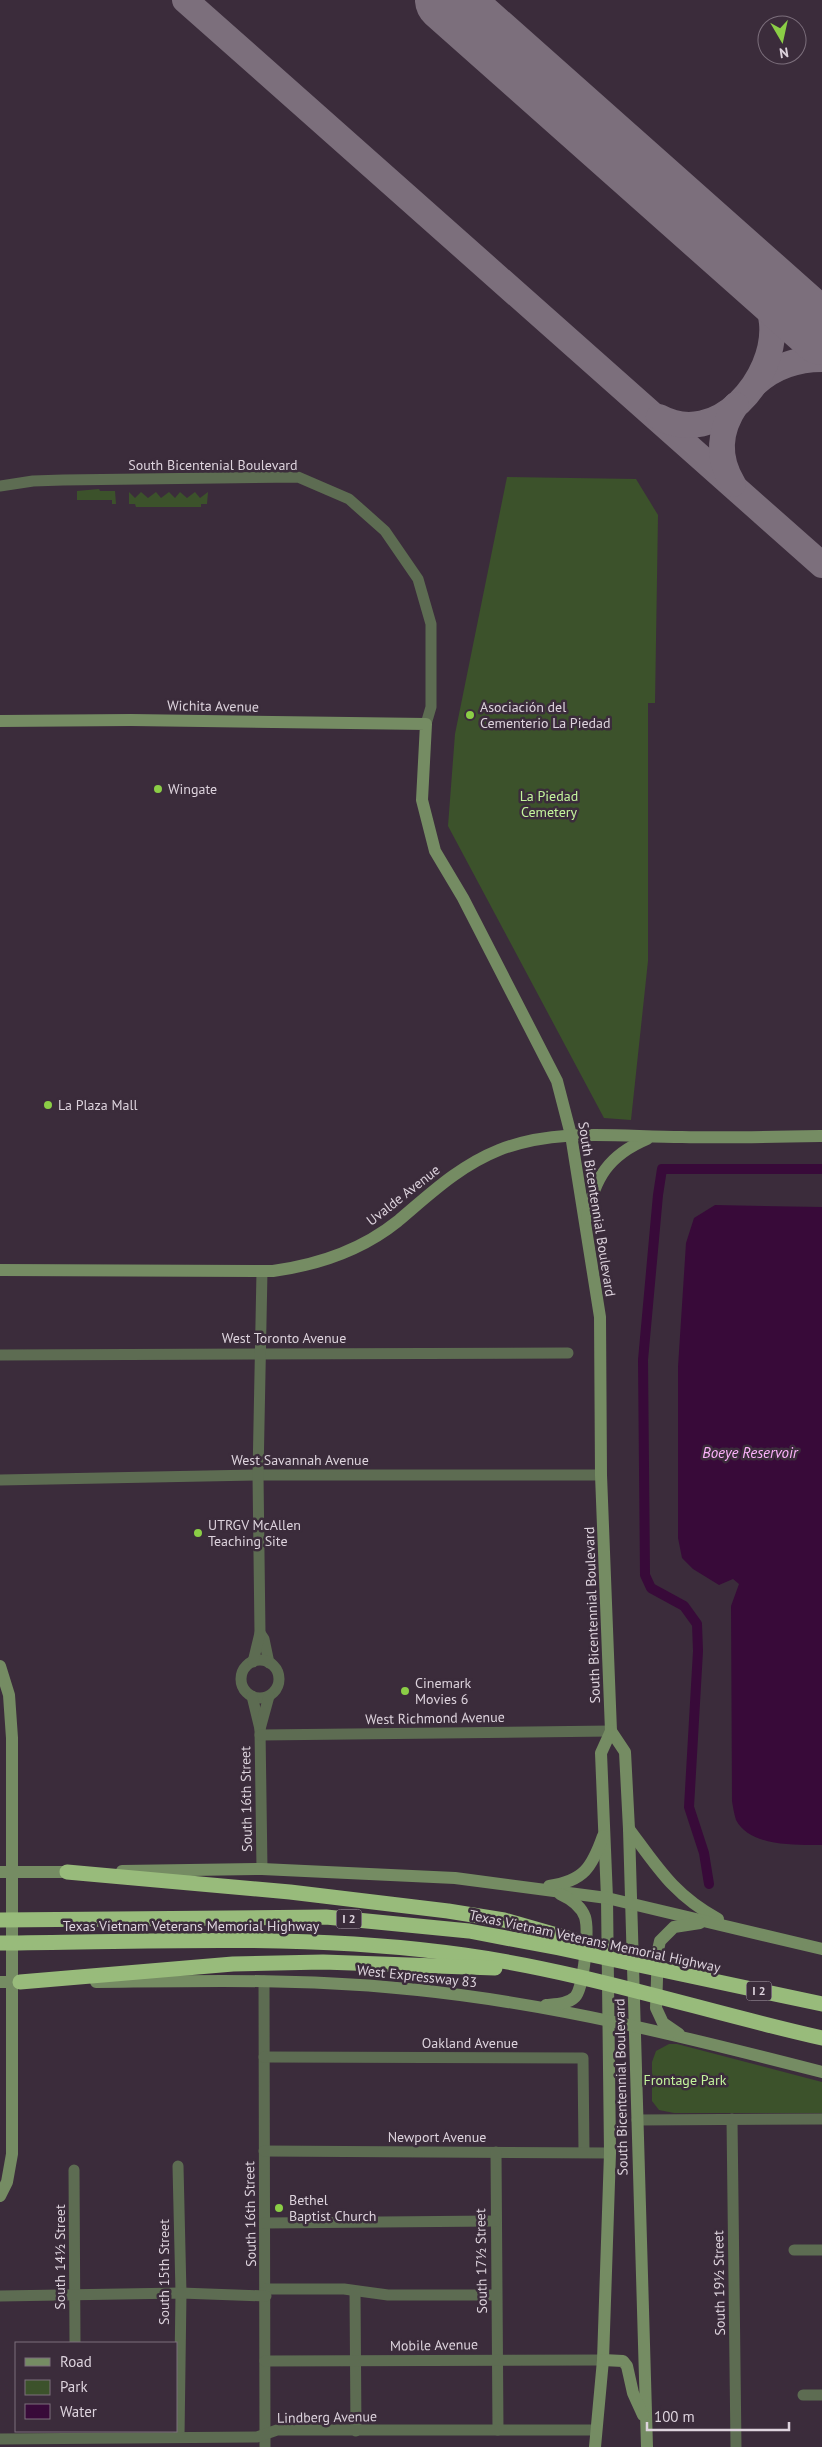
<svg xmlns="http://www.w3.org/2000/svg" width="822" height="2447" font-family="'PT Sans',sans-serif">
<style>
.green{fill:#3c522b}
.water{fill:#380a39}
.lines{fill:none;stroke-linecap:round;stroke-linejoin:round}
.canal{stroke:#380a39;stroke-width:10}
.taxiway{stroke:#7c6f7c;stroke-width:26}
.runway{stroke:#7c6f7c;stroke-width:64}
.street{stroke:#5d6c52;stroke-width:11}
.secondary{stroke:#758c63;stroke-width:12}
.highway{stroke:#98bb7b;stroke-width:15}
.poi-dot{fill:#8bce46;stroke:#3b2c3b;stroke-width:2}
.labels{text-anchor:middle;stroke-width:5;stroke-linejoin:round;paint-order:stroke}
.shield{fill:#3b2c3b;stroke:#aca1ac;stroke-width:1}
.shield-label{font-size:12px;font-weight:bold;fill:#ddd3dd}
.street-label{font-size:14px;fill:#ddd3dd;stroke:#3b2c3b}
.poi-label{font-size:14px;fill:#ddd3dd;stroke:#3b2c3b;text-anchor:start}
.park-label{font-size:14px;fill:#c3f49c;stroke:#3b2c3b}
.water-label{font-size:15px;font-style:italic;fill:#fdb3fb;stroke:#3b2c3b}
</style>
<rect width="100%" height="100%" fill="#3b2c3b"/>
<g class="green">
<path d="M507 477 636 479 658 515 655 703H648V961L631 1120 604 1118 448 826 455 734Z"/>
<path d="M99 489 100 491H115L116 504H112V500H77V491Z"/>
<path d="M129 492 135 498 141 492 148 498 156 492 161 498 169 492 175 498 180 492 187 498 195 492 200 498 208 492 207 504H201V507H136L135 504H129Z"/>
<path d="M669 2044H677L822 2082V2113H674L659 2110 652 2101V2062L656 2051Z"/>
</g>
<path class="water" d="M715 1205 822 1207V1845C797 1845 750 1847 736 1820 734 1814 733 1807 732 1801L731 1606 739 1584 733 1579 719 1585 693 1569 682 1558 678 1538V1367L686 1243 694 1218Z"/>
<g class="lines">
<path class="canal" d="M709 1884 704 1853 689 1807 698 1651 697 1624 684 1606 651 1588 645 1575 643 1360 658 1195 662 1169H822"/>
<g class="taxiway">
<path d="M185 0 822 565"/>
<path d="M756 383C775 366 797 359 822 359"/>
<path d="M659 417C717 449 777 378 772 323 770 298 757 280 742 262"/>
<path d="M733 484C717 458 719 430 736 405"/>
</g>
<path class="runway" d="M447 0 822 333"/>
<g class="street">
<path d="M0 486 33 481 63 480 298 477 349 499 385 531 418 579 431 624V707L426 724"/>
<path d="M0 1355 568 1353"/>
<path d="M0 1480 258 1475H601"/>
<path d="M260 1633 264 1639 269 1663"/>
<circle cx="260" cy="1679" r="19"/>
<path d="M253 1662 260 1633 258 1475 262 1271"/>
<path d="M252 1696 260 1729 262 1869"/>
<path d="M260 1729 269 1696"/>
<path d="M260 1735 611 1731"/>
<path d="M264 1981 265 2447"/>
<path d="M264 2057 583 2058 584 2152"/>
<path d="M732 2119 736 2447"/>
<path d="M637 2120 822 2119"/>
<path d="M264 2151 610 2153"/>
<path d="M496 2152 498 2430"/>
<path d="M178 2166 181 2293 179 2437"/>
<path d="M74 2170 75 2343"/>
<path d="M265 2223 495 2221"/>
<path d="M794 2250H822"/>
<path d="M266 2289H344L388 2295H496"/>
<path d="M355 2292 356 2431"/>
<path d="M0 2296 181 2293 266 2296"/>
<path d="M265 2361 603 2360"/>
<path d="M803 2395H822"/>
<path d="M0 2439 257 2437 277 2430H595"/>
</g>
<g class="secondary">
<path d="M0 721 131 720 426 724 422 800 435 851 463 898 557 1081 571 1135 600 1317 601 1475 611 1731 601 1753 607 1898 610 2153 603 2360 595 2447"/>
<path d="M587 1218C594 1178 609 1155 647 1139"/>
<path d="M0 1270 273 1271C317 1265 362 1250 398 1221 430 1194 459 1166 499 1150 557 1127 621 1137 682 1137 729 1138 775 1137 822 1136"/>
<path d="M0 1666 9 1695 12 1738V2154L7 2182 0 2196"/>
<path d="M611 1731 625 1752 629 1829 647 2447"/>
<path d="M629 1829C658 1868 674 1895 718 1919"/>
<path d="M122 1871 262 1869 455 1878 607 1898 822 1949"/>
<path d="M0 1872H77"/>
<path d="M549 1886C584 1881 592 1867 603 1836"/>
<path d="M0 1982H28"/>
<path d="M96 1982C203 1981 311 1978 418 1990 554 2004 690 2038 822 2072"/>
<path d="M546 2005C556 2004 568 2004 575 1997 584 1988 589 1930 585 1917 581 1906 571 1899 560 1894"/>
<path d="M679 2034 663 2023 656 2008 658 1950 660 1941 674 1927 700 1923"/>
<path d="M603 2360 623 2361 627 2366 633 2393 643 2415"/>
</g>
<g class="highway">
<path d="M67 1872 290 1892 448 1911 504 1920 602 1948"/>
<path d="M0 1920 326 1917 469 1931 559 1948 822 2004"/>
<path d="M0 1943C154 1942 311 1933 464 1955 586 1972 702 2011 822 2038"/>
<path d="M20 1982 233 1964 323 1962 495 1968"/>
</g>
</g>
<g class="poi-dot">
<circle cx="470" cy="715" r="5"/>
<circle cx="158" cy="789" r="5"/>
<circle cx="48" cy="1105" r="5"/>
<circle cx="198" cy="1533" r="5"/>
<circle cx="405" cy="1691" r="5"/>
<circle cx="279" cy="2208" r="5"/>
</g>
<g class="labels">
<g class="shield">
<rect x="336.5" y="1909.5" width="25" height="19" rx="4"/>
<rect x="746.5" y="1981.5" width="25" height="19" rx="4"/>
</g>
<g class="shield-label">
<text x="349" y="1923">I 2</text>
<text x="759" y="1995">I 2</text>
</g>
<g class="street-label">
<text x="213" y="470">South Bicentenial Boulevard</text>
<text transform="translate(213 706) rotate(1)" y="5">Wichita Avenue</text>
<text transform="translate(403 1195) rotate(-38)" y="5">Uvalde Avenue</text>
<text transform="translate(597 1209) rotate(81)" y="5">South Bicentennial Boulevard</text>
<text x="284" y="1343">West Toronto Avenue</text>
<text x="300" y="1465">West Savannah Avenue</text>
<text transform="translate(592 1615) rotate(-92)" y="5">South Bicentennial Boulevard</text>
<text transform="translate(435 1718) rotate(-1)" y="5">West Richmond Avenue</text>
<text transform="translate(246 1799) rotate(-91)" y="5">South 16th Street</text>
<text x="191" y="1931">Texas Vietnam Veterans Memorial Highway</text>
<text transform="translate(595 1941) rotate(12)" y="5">Texas Vietnam Veterans Memorial Highway</text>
<text transform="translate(417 1976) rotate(6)" y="5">West Expressway 83</text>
<text x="470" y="2048">Oakland Avenue</text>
<text transform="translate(621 2087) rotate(-91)" y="5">South Bicentennial Boulevard</text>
<text x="437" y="2142">Newport Avenue</text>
<text transform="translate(250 2214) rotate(-91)" y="5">South 16th Street</text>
<text transform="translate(60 2257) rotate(-90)" y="5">South 14½ Street</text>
<text transform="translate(481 2261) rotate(-91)" y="5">South 17½ Street</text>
<text transform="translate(164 2272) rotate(-90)" y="5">South 15th Street</text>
<text transform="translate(719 2283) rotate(-91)" y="5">South 19½ Street</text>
<text transform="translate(434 2345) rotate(-1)" y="5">Mobile Avenue</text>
<text transform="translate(327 2417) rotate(-1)" y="5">Lindberg Avenue</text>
</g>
<g class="poi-label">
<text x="480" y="712">Asociación del<tspan x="480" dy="16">Cementerio La Piedad</tspan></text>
<text x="168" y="794">Wingate</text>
<text x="58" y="1110">La Plaza Mall</text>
<text x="208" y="1530">UTRGV McAllen<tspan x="208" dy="16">Teaching Site</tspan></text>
<text x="415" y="1688">Cinemark<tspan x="415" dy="16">Movies 6</tspan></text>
<text x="289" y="2205">Bethel<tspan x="289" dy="16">Baptist Church</tspan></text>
</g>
<g class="park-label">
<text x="549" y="801">La Piedad<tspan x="549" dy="16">Cemetery</tspan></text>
<text x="685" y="2085">Frontage Park</text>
</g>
<g class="water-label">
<text x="750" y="1458">Boeye Reservoir</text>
</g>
</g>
<rect x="15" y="2342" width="162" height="90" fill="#3b2c3b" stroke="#7c6f7c"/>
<rect x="25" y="2358" width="25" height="8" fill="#758c63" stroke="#7c6f7c"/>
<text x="60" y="2367" font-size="15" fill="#ddd3dd">Road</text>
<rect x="25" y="2380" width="25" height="15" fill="#3c522b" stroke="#7c6f7c"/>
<text x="60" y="2392" font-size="15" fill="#ddd3dd">Park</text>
<rect x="25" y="2404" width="25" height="15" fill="#380a39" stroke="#7c6f7c"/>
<text x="60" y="2417" font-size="15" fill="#ddd3dd">Water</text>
<g transform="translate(782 40) rotate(171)"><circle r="24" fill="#3b2c3b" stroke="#7c6f7c"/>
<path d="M0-4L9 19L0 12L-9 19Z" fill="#8bce46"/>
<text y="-8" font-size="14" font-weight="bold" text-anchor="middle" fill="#ddd3dd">N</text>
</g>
<path d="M647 2422v8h142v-8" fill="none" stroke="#ddd3dd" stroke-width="2.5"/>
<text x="654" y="2422" font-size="15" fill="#ddd3dd" stroke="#3b2c3b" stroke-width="4" paint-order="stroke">100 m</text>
</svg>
